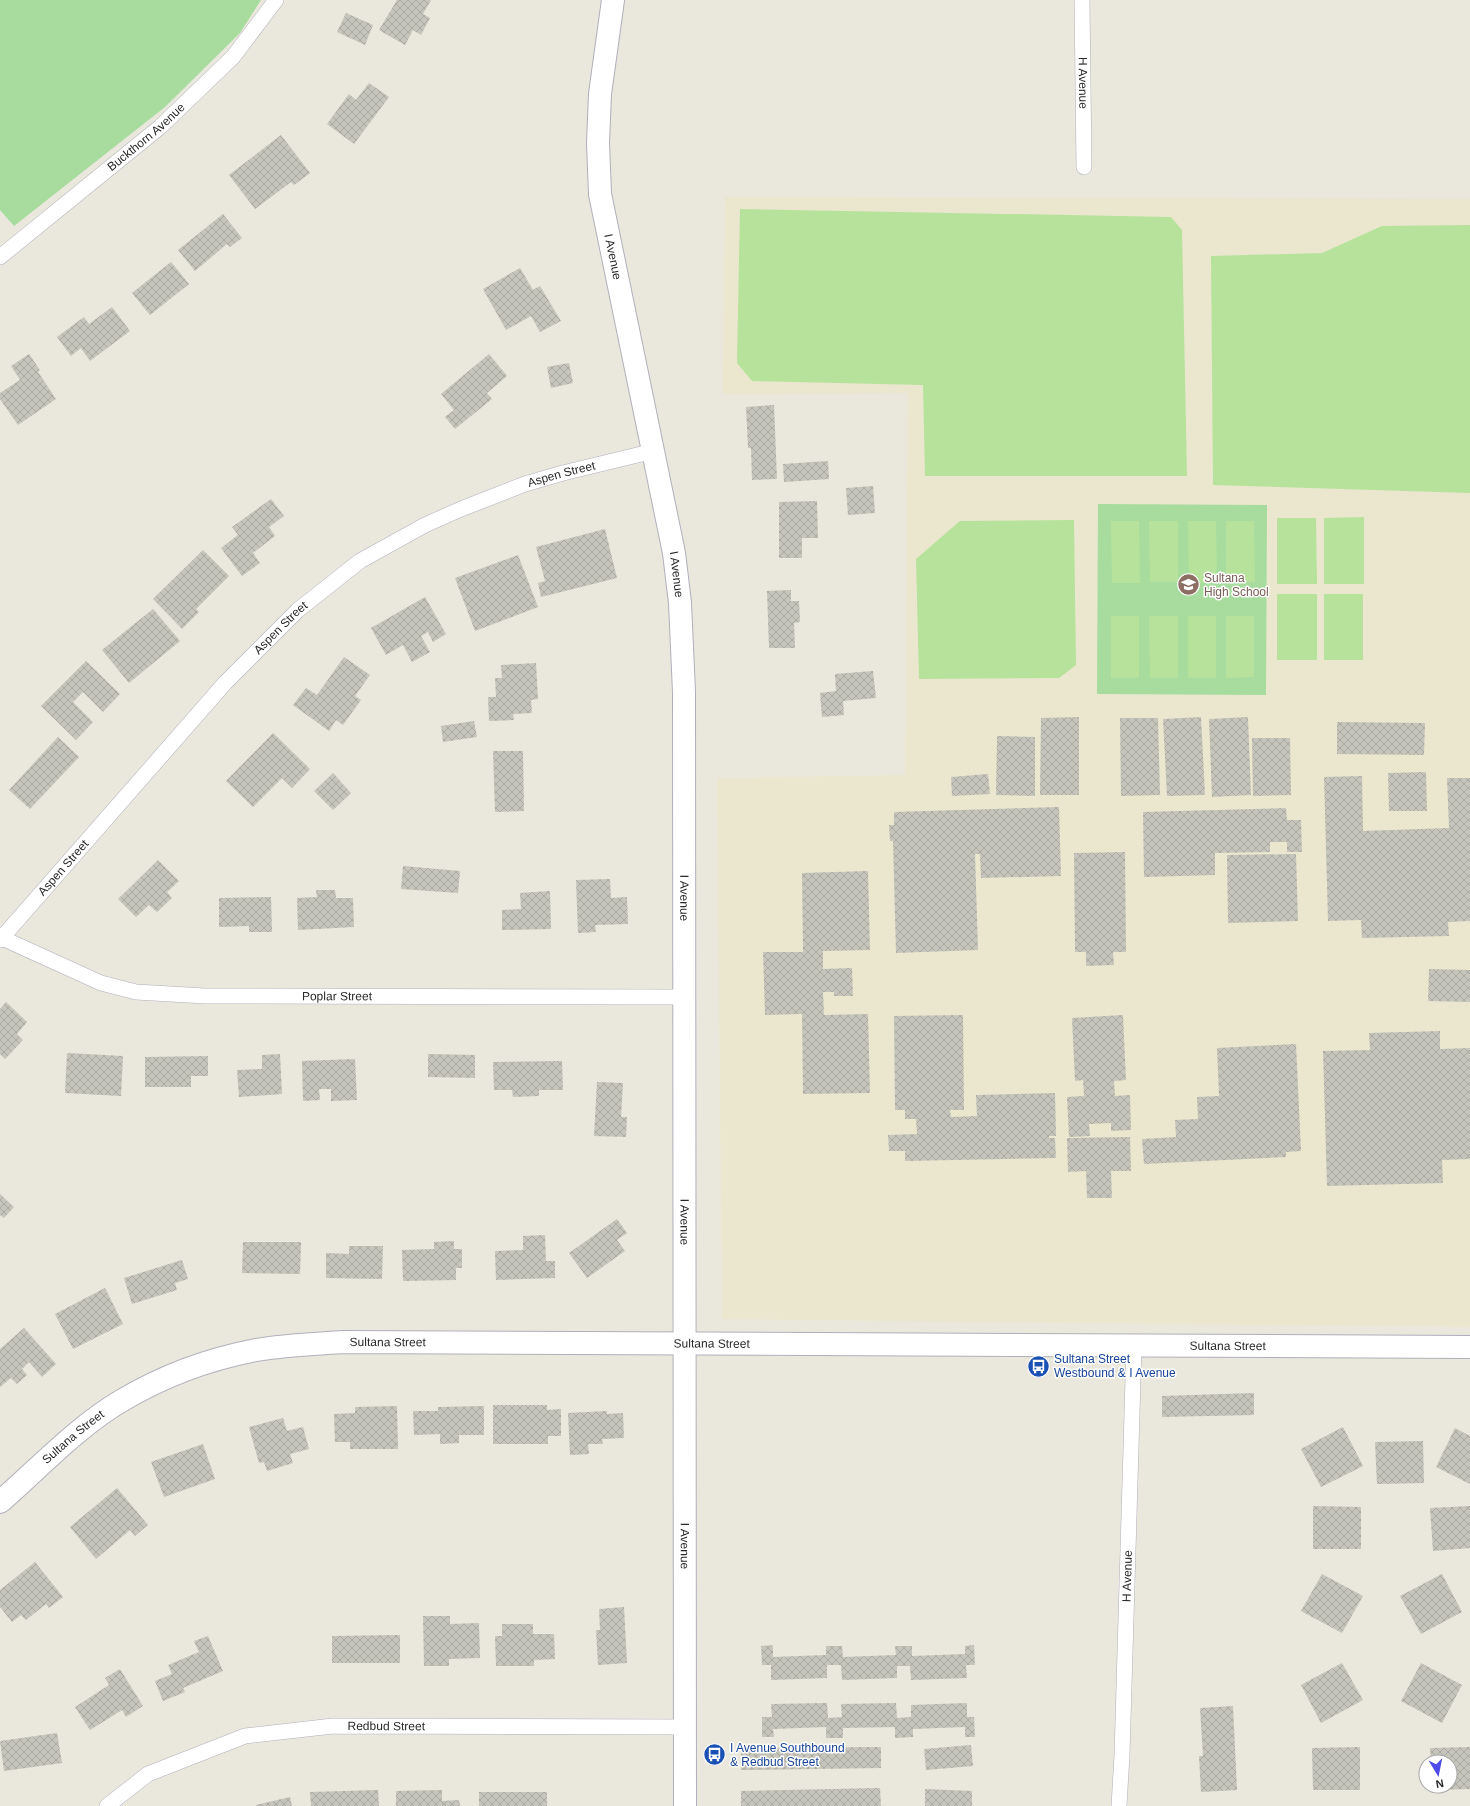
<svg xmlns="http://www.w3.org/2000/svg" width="1470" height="1806" font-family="Arial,sans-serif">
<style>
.education{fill:#eae7ce}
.green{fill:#a7dc9e}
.pitch{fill:#b6e29b}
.building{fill:url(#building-cross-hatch)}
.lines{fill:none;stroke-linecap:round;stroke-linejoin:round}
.street-casing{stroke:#b0b0bc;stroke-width:16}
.secondary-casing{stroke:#b0b0bc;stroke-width:24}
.street{stroke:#fff;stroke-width:15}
.secondary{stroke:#fff;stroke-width:22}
.labels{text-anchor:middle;stroke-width:3;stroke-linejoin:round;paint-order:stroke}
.street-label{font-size:12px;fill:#292929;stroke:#fff}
.education-label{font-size:12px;fill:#785e54;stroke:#fff;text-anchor:start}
.transit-label{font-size:12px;fill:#164399;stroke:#fff;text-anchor:start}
</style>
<defs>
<pattern id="building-cross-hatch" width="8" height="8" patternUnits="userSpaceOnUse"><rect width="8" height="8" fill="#c6c5bb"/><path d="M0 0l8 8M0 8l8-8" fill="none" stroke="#aaa9a1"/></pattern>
</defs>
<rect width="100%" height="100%" fill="#eae7dd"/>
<path class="education" d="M725 197 1470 199V1327L722 1319 717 778 905 775 908 393 723 394Z"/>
<g class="green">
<path d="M0 0H261L240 33 165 107 14 226 0 210Z"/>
<path d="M1098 504 1267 505 1266 695 1097 694Z"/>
</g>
<g class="pitch">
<path d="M740 209 1171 217 1182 230 1187 476H925L923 385 752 381 737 363Z"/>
<path d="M1470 225V493L1213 485 1211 256 1322 253 1382 226Z"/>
<path d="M1364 517V584H1324V518Z"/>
<path d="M1277 518H1316L1317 584H1277Z"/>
<path d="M1074 520 1076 665 1059 678 919 679 916 559 960 521Z"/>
<path d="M1111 521H1139L1140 583H1112Z"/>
<path d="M1149 521H1178V582H1150Z"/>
<path d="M1188 521H1216L1217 583H1189Z"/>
<path d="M1226 521H1254L1255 582 1226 583Z"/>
<rect x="1277" y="594" width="40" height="66"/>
<rect x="1324" y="594" width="39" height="66"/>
<rect x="1111" y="616" width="28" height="62"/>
<path d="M1149 616H1178V678H1150Z"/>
<rect x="1188" y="616" width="28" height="62"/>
<path d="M1226 616H1254V677L1226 678Z"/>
</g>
<g class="building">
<path d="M397 0H431L423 14 430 18 421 35 413 30 405 45 379 30Z"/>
<path d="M346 13 373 25 365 45 337 32Z"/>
<path d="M369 83 389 97 354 144 327 124 349 94 356 100Z"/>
<path d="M281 135 310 173 294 185 291 182 255 209 229 175Z"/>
<path d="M223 214 242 238 230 247 227 244 195 271 178 250Z"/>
<path d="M171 262 189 284 150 315 132 293Z"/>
<path d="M520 268 533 290 540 286 561 321 540 332 531 316 506 330 483 289Z"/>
<path d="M112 307 130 331 90 361 81 348 71 356 57 337 84 317 89 324Z"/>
<path d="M29 354 40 370 38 372 56 399 18 425 0 399V393L20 380 11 366Z"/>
<path d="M489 354 507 376 487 393 492 399 455 429 445 417 454 410 441 394Z"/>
<path d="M569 363 573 383 551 388 547 367Z"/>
<path d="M774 405 777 479 752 480 751 448H748L746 407Z"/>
<path d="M828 461 829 479 784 482 783 464Z"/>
<path d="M873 486 875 513 848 515 846 488Z"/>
<path d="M271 499 284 516 269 527 275 536 253 553 260 563 242 576 221 548 238 535 232 527Z"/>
<path d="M817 501 818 538H802V558H779V502Z"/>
<path d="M605 529 617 578 541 597 538 583 545 581 536 547Z"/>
<path d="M203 550 229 576 196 609 199 612 182 629 153 599Z"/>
<path d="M518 555 538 607 475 631 455 578Z"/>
<path d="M791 590V601H799L800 622 794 623 795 648H769L767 591Z"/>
<path d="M425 597 446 634 433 642 428 632 421 636 430 652 412 662 403 645 386 655 371 628Z"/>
<path d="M153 609 180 641 129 683 102 650Z"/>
<path d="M344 657 370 675 355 696 361 700 343 725 336 720 329 731 293 705 306 688 317 695Z"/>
<path d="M86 661 120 694 103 712 83 692 73 702 93 722 76 740 41 706Z"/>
<path d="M536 663 538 699 531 700 532 713 513 714 514 720 489 721 488 697H496L495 678H502L501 665Z"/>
<path d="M873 671 876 698 843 701 844 715 822 717 820 693 836 691 835 674Z"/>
<path d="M1079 717V795H1040L1041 718Z"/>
<path d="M1201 717 1205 795 1167 796 1163 719Z"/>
<path d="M1248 717 1251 795 1212 797 1209 719Z"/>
<path d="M1120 718H1158L1160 795 1121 796Z"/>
<path d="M474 721 477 737 443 742 441 726Z"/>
<path d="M1337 722 1425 723 1424 755 1337 754Z"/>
<path d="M273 733 310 769 292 788 282 778 253 807 226 781Z"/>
<path d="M997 736 1035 737V796L996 795Z"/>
<path d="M58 737 79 757 30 809 9 790Z"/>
<path d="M1252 738H1290L1291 795 1253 796Z"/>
<path d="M493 751H523L524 811 495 812Z"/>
<path d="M1426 772 1427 811H1389L1388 773Z"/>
<path d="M333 773 351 793 333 810 314 791Z"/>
<path d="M988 774 990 794 952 796 951 777Z"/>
<path d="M1362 776 1363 831 1449 828 1447 778H1470V921L1448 922 1449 936 1362 938 1361 920 1328 921 1324 777Z"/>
<path d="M1059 807 1061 876 981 878 980 854H975L978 950 896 953 893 841H890L889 825H894V812Z"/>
<path d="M1286 808 1287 820H1301L1302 852H1287V842H1270V852L1215 853V875L1144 877 1143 812Z"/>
<path d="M1125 852 1126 952H1113L1114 965 1086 966V952H1075L1074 853Z"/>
<path d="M1296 854 1298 921 1228 923 1227 855Z"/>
<path d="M158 860 179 881 167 892 172 898 157 912 149 905 136 917 118 899Z"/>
<path d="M403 866 460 871 458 893 401 889Z"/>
<path d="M868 871 870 950 823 951V969L852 968 853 996H834V992H823L824 1015 868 1014 870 1093 803 1094 802 1014 765 1015 763 952H803L802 873Z"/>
<path d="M610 879 611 898 627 897 628 924 595 925 596 932 578 933 576 880Z"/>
<path d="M316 890H335L336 898H353L354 927 298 930 297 898 317 897Z"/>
<path d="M550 891 551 929 502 930V910L521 909 520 893Z"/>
<path d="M271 897 272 932H249V926L219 927V898Z"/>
<path d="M1429 969 1470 970V1002L1428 1001Z"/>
<path d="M6 1002 27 1022 17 1034 23 1040 5 1059 0 1054V1009Z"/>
<path d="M963 1015 964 1110H950L951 1117 977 1116 976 1095 1055 1093 1056 1136H1049V1138H1055L1056 1158 905 1161V1151H889L888 1135 917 1134 916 1119H905V1110H895L894 1016Z"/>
<path d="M1123 1015 1126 1080 1114 1081 1115 1096 1130 1095 1131 1130 1111 1131V1123L1089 1124 1090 1136 1069 1137 1067 1097 1084 1096 1083 1080 1075 1081 1072 1018Z"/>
<path d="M1440 1031V1049L1470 1048V1159L1442 1160 1443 1183 1327 1186 1323 1051 1370 1050 1369 1033Z"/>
<path d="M1296 1044 1301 1151 1286 1152V1157L1144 1164 1142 1139 1176 1137 1175 1120 1198 1119 1197 1097 1219 1096 1217 1048Z"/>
<path d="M67 1053 123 1056 121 1096 65 1093Z"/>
<path d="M280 1054 282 1094 239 1097 237 1070 262 1069V1055Z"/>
<path d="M428 1054 475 1055V1078L428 1077Z"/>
<path d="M208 1056V1076H191V1087H145V1057Z"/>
<path d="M355 1059 357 1100 331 1101V1089H319L320 1100 303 1101 302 1061Z"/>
<path d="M562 1061 563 1090H539V1096L513 1097 512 1090H494L493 1062Z"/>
<path d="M597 1082 623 1083 621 1117H627L626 1137 594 1136Z"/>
<path d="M1130 1137 1131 1171H1111L1112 1198H1087L1086 1171 1068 1172 1067 1138Z"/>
<path d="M0 1194 14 1207 4 1218 0 1215Z"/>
<path d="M617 1219 627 1233 617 1240 625 1251 587 1278 569 1253Z"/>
<path d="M545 1235 546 1261H555V1278L496 1280 495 1251 523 1250V1236Z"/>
<path d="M454 1241V1249H462V1268H456V1280L403 1281 402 1250 434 1249V1242Z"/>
<path d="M243 1242H301L300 1274 242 1273Z"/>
<path d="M349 1246H383L382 1279 326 1278V1253L349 1254Z"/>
<path d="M182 1260 188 1279 175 1283 177 1290 132 1304 124 1278Z"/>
<path d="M105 1288 123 1324 73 1349 55 1314Z"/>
<path d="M24 1328 56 1364 42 1377 29 1362 22 1369 27 1375 17 1384 11 1378 0 1387V1349Z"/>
<path d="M1254 1393V1415L1162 1417V1396Z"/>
<path d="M493 1405H547V1410L561 1409V1436H548V1444H493Z"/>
<path d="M397 1406 398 1449H350V1442H335L334 1414 355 1413V1407Z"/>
<path d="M484 1406V1435H459V1443L440 1444V1434L414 1435 413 1411H438V1407Z"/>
<path d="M607 1411V1414L623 1413 624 1438 602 1439 603 1444H588L589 1454 570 1455 568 1413Z"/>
<path d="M283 1418 287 1431 303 1427 309 1449 290 1454 293 1463 267 1471 264 1462 259 1463 249 1427Z"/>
<path d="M1343 1427 1363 1466 1321 1487 1301 1449Z"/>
<path d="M1455 1428 1470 1436V1484L1436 1467Z"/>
<path d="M1423 1441 1424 1483 1377 1484 1375 1442Z"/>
<path d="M203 1444 215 1479 164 1497 151 1462Z"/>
<path d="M117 1488 148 1525 135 1536 130 1530 96 1559 70 1527Z"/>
<path d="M1313 1506 1361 1507V1549H1313Z"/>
<path d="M1470 1506V1548L1433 1551 1430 1508Z"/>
<path d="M35 1562 63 1597 49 1608 46 1604 26 1620 21 1615 12 1622 0 1607V1590Z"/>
<path d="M1322 1574 1363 1596 1342 1633 1301 1611Z"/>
<path d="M1442 1574 1462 1612 1421 1634 1400 1596Z"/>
<path d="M624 1607 627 1663 598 1665 596 1630H600L599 1609Z"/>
<path d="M423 1616H450V1624L479 1623 480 1658 449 1659V1666H424Z"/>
<path d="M502 1624H533V1634H554L555 1659 534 1660V1666H496L495 1636H502Z"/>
<path d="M400 1635V1663H332V1636Z"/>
<path d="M208 1636 223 1671 183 1688 185 1692 163 1701 155 1681 172 1674 168 1665 199 1652 194 1641Z"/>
<path d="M773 1645V1657L826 1655V1646H842L843 1657 896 1655 895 1646H912V1656L965 1654V1646L974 1645 975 1665H966L967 1678 911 1680 910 1666H897V1678L842 1680 841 1665H827V1678L771 1680V1665H762L761 1646Z"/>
<path d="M1342 1663 1363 1700 1321 1723 1301 1685Z"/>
<path d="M1421 1663 1462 1685 1442 1723 1401 1701Z"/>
<path d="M120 1669 143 1706 126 1717 122 1710 90 1730 75 1707 109 1685 105 1678Z"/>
<path d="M827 1703 828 1718 842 1717 841 1704 896 1703 897 1718 911 1717V1705L967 1703V1717H974L975 1737H965V1727L913 1729V1737L895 1738V1727L843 1728V1738H826V1727L773 1729 774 1737H762V1717H772L771 1704Z"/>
<path d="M1233 1706 1237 1790 1201 1792 1199 1756H1203L1200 1708Z"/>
<path d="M57 1733 62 1763 4 1771 0 1741Z"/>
<path d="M971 1745 973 1766 926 1770 924 1749Z"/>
<path d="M881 1747V1768L741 1770V1748Z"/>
<path d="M1360 1747V1790H1313L1312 1748Z"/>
<path d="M1470 1747V1789L1432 1790 1431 1786H1450V1762H1431L1430 1748Z"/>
<path d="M880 1788 881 1806H741V1791Z"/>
<path d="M925 1789 972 1791V1806H925Z"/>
<path d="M378 1790 379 1806H311L310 1792Z"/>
<path d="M442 1790V1801L459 1800 460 1806H396V1791Z"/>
<rect x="479" y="1792" width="68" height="14"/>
<path d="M290 1797 292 1806H256V1805Z"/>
</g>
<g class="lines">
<defs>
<g id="street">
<path id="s1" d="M1082 0 1084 167"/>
<path id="s2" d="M0 257 160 127 233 57 276 0"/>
<path id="s3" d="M2 938 101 983 136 992 205 996 684 997"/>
<path id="s4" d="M0 940 225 683 298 610 360 561 425 525 461 509 525 484 563 473 654 451"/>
<path id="s5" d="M107 1806 148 1774 245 1736 333 1726 685 1727"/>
<path id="s6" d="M1119 1806 1122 1755 1134 1345"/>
</g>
<g id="secondary">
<path id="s7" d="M613 0 600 94 598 143 600 194 674 553 680 603 684 692 685 1806"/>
<path id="s8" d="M0 1502C38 1469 77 1427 121 1401 161 1377 209 1359 256 1350 285 1345 315 1344 343 1342L1470 1347"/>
</g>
</defs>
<use href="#street" class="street-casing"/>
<use href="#secondary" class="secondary-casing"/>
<use href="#street" class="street"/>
<use href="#secondary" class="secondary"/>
</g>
<defs>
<symbol id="school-disc" viewBox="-11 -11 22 22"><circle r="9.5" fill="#8d6e63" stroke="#fff"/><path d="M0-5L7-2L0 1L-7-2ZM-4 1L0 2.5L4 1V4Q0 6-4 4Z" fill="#fff"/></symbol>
<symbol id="bus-disc" viewBox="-11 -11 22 22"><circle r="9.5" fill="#1a4fb4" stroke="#fff"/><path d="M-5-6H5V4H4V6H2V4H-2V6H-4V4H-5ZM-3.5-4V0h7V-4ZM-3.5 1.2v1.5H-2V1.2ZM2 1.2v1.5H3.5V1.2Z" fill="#fff"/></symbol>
</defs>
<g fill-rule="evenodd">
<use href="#school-disc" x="1176" y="572" width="25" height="25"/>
<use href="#bus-disc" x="1026" y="1354" width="25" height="25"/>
<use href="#bus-disc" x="702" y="1742" width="25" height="25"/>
</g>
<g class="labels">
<g class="street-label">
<text dy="4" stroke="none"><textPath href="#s1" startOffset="83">H Avenue</textPath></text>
<text dy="4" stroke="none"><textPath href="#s2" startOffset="189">Buckthorn Avenue</textPath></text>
<text dy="4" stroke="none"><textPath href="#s7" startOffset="259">I Avenue</textPath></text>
<text dy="4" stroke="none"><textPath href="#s4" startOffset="744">Aspen Street</textPath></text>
<text dy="4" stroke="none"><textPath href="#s7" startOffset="583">I Avenue</textPath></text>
<text dy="4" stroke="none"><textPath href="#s4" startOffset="420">Aspen Street</textPath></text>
<text dy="4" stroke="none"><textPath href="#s4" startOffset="96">Aspen Street</textPath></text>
<text dy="4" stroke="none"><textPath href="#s7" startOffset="907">I Avenue</textPath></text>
<text dy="4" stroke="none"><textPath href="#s3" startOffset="346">Poplar Street</textPath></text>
<text dy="4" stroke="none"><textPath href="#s7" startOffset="1231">I Avenue</textPath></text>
<text dy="4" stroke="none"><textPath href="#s8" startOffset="435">Sultana Street</textPath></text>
<text dy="4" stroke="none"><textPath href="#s8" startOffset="759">Sultana Street</textPath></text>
<text dy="4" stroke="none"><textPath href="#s8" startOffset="1275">Sultana Street</textPath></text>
<text dy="4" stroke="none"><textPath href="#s8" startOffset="98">Sultana Street</textPath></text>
<text dy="4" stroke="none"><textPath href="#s7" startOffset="1555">I Avenue</textPath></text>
<text dy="4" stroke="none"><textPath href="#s6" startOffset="230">H Avenue</textPath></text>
<text dy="4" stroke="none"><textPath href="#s5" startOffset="298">Redbud Street</textPath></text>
</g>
<g class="education-label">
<text x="1204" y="582">Sultana<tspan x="1204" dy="14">High School</tspan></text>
</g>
<g class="transit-label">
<text x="1054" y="1363">Sultana Street<tspan x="1054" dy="14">Westbound &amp; I Avenue</tspan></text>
<text x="730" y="1752">I Avenue Southbound<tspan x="730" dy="14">&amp; Redbud Street</tspan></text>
</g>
</g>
<g transform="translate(1438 1774) rotate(170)"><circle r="19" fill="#ffffff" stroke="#a9a9a9"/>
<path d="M0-3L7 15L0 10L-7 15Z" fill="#4e4ce8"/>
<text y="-6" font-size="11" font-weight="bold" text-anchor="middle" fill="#292929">N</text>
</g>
</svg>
